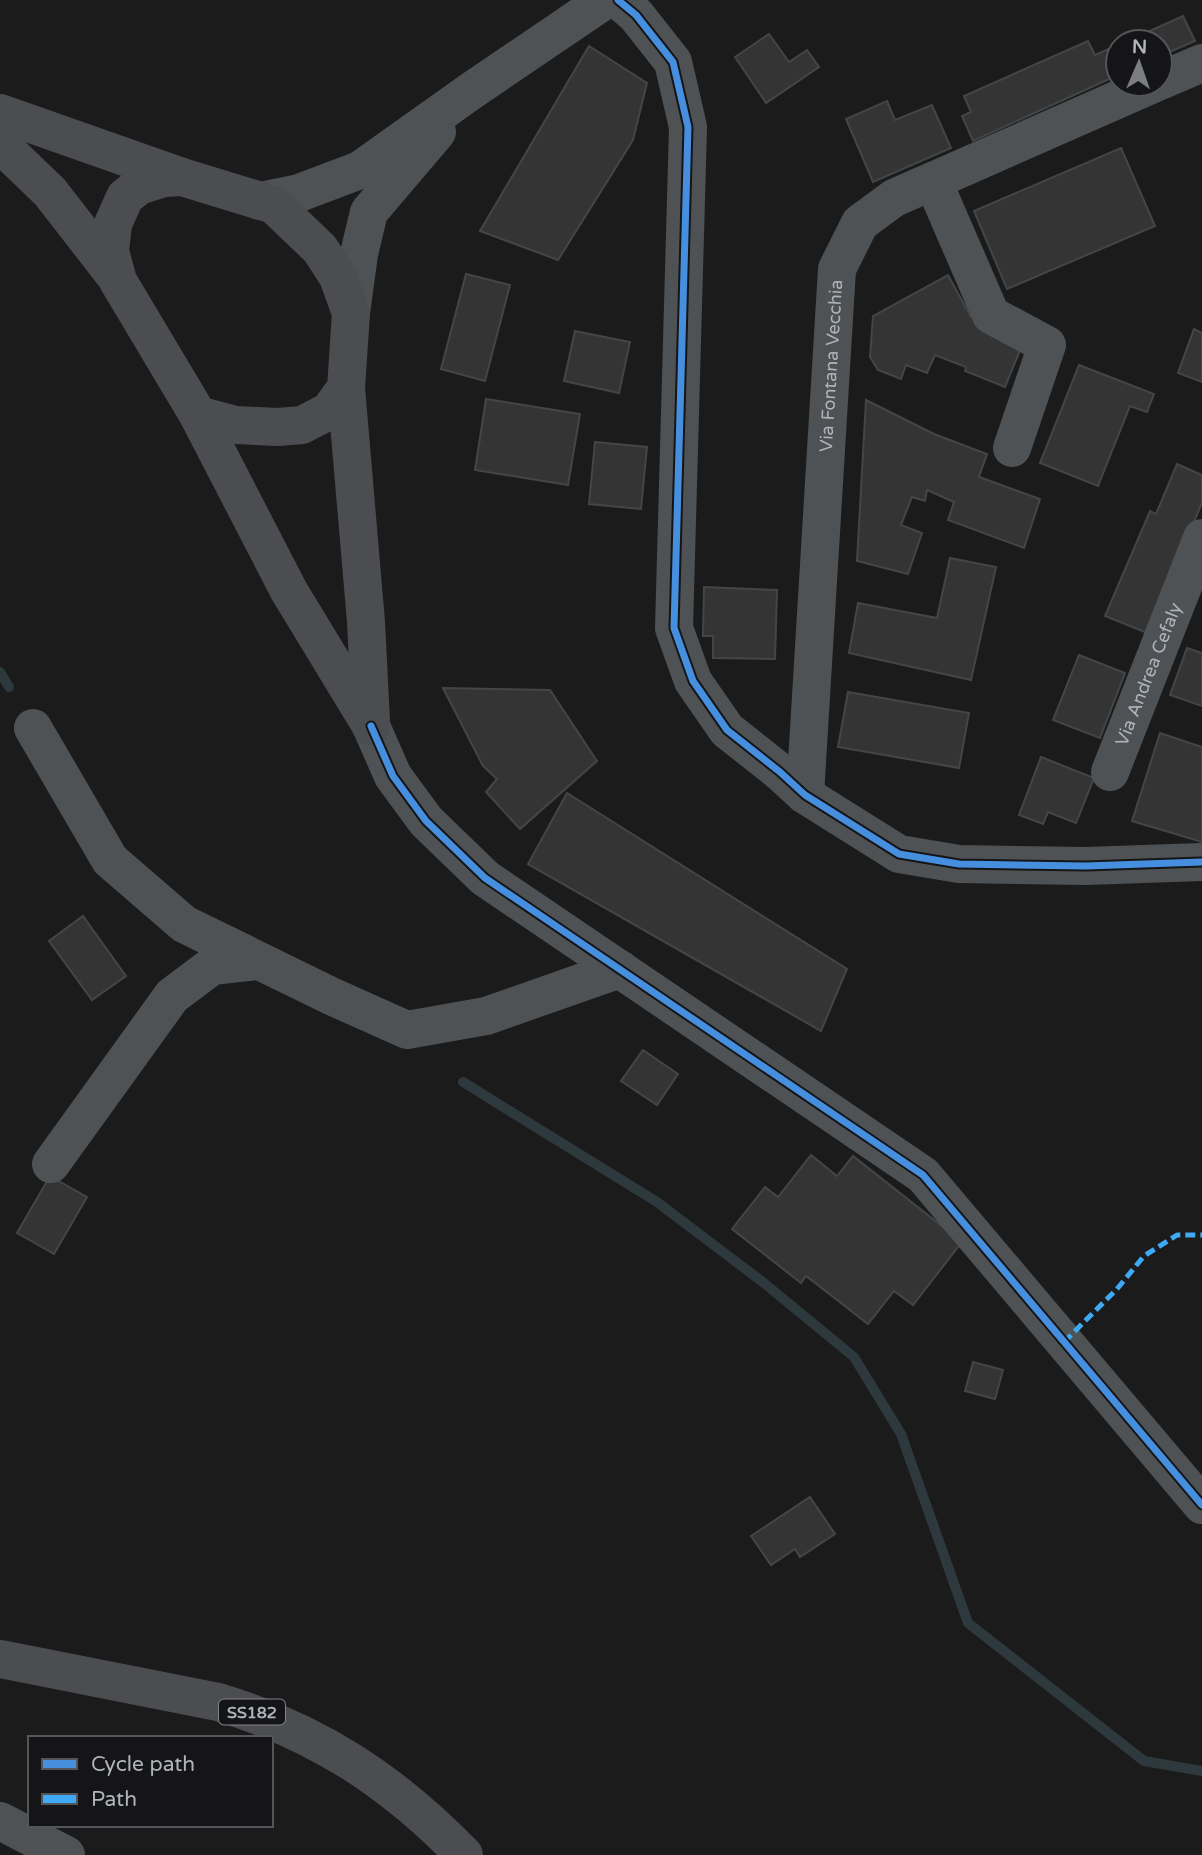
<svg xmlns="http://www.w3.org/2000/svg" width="1202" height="1855" font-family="'Varela Round',sans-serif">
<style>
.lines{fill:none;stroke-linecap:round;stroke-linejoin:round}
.stream{stroke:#2e393d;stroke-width:10}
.building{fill:#343435;stroke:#434647;stroke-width:2}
.minor{stroke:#4f5254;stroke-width:38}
.major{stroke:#4c4d50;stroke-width:38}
.quiet{stroke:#3fa9f5;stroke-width:5;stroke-dasharray:10 5;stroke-linecap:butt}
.cycleway-casing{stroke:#151517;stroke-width:11}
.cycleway{stroke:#468fdf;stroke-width:7}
.labels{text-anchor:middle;stroke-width:6;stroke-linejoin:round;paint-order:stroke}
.shield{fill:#151517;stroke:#7f848a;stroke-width:2}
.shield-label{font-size:16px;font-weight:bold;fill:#adb4bb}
.street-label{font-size:18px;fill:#adb4bb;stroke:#151517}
</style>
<rect width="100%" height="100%" fill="#1b1b1b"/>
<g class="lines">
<g class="stream">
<path d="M0 672 9 687"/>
<path d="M463 1082 657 1202 764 1283 854 1357 901 1434 968 1623 1144 1761 1202 1771"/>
</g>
</g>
<g class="building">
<path d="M1183 16 1195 41 1160 56V42H1125Z"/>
<path d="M769 34 789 62 807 50 819 67 766 103 735 57Z"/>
<path d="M1088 41 1095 55 1118 45V75L973 141 962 116 971 112 964 96Z"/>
<path d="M589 46 647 83 633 140 558 260 480 231Z"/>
<path d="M887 101 895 120 932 105 951 148 873 182 846 119Z"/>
<path d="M1121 148 1155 226 1007 289 974 211Z"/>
<path d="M466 274 510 285 485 381 441 369Z"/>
<path d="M948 275 971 317 1025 338 1005 387 965 371 966 367 935 355 927 373 906 365 901 379 878 370 870 357 873 316Z"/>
<path d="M1194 329 1202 333V382L1178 373Z"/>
<path d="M575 331 630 342 619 393 564 381Z"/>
<path d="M1079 365 1154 394 1147 412 1130 406 1098 486 1040 463Z"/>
<path d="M486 399 580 414 568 485 475 470Z"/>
<path d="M866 400 934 434 987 454 979 477 1040 499 1024 548 948 520 954 502 927 490 925 501 912 497 901 525 922 533 908 574 857 561Z"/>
<path d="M595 442 647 447 641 509 589 504Z"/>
<path d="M1177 464 1202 475V503L1147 633 1105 616 1150 511 1156 514Z"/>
<path d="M950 558 996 567 971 680 849 653 858 603 937 618Z"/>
<path d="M704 587 777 590 775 659 713 658V636H703Z"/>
<path d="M1187 648 1202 653V706L1170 695Z"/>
<path d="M1079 655 1125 673 1100 738 1053 720Z"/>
<path d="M443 688 550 690 597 761 520 829 486 792 497 779 483 766Z"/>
<path d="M848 692 969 713 959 768 838 747Z"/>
<path d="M1160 733 1202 747V842L1132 821Z"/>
<path d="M1041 757 1094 778 1076 823 1048 812 1043 824 1019 815Z"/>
<path d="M567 793 847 969 821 1031 528 864Z"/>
<path d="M83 916 126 976 92 1000 49 941Z"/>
<path d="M643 1050 678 1074 657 1105 621 1081Z"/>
<path d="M811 1155 837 1176 853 1156 962 1242 913 1305 894 1291 868 1324 806 1276 801 1283 732 1229 765 1187 778 1197Z"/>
<path d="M50 1176 87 1197 54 1254 17 1233Z"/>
<path d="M973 1362 1003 1370 995 1399 965 1391Z"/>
<path d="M810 1497 835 1534 800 1557 795 1549 771 1565 751 1536Z"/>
</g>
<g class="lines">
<g class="minor">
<path d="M618 0 636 15 673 62 688 127 674 628 693 681 727 730 780 772 805 795 899 854 959 864 1086 866 1202 862"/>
<path d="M1160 81 1202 63"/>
<path d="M933 181 991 315 1047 345 1012 448"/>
<path d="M260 201 299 193 360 170 471 91 605 0"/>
<path d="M351 313 359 254 369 212 437 132"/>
<path d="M371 726 393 776 426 821 485 878 923 1175 1202 1505"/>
<path d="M33 728 110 860 184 924 331 996 407 1030 486 1016 620 969"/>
<path id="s1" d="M1110 772 1202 538"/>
<path id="s2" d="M805 795 837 269 860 223 894 198 1153 84"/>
<path d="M51 1164 172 996 212 966 257 961"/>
<path d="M0 1821 66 1855"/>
</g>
<g class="major">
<path d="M0 113 182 177"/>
<path d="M0 144 50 192 116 277"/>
<path d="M182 177 274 205 320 249 338 277 351 313 346 388 329 411 302 425 278 427 236 425 198 415 118 281 110 251 113 224 125 197 139 186 164 178Z"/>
<path d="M346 388 366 622 371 721"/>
<path d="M198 415 289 591 371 726"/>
<path d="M0 1659 218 1702C318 1732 392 1781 464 1855"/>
</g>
<path class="quiet" d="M1064 1342 1117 1289 1144 1256 1177 1235H1202"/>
<defs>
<g id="cycleway">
<path d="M618 0 636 15 673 62 688 127 674 628 693 681 727 730 780 772 805 795 899 854 959 864 1086 866 1202 862"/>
<path d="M371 726 393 776 426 821 485 878 923 1175 1202 1505"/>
</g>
</defs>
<use href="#cycleway" class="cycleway-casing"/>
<use href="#cycleway" class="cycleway"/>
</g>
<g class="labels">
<rect class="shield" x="219" y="1699.5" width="66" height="25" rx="5"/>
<g class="shield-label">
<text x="252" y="1718">SS182</text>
</g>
<g class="street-label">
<text dy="6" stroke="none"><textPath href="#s2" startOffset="430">Via Fontana Vecchia</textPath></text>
<text dy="6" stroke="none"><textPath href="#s1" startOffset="105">Via Andrea Cefaly</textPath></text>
</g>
</g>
<rect x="28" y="1736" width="245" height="91" fill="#151517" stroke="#525559" stroke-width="2"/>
<rect x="42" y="1759" width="35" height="10" fill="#468fdf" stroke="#525559" stroke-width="2"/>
<text x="91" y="1771" font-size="21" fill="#adb4bb">Cycle path</text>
<rect x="42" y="1794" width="35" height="10" fill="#3fa9f5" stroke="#525559" stroke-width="2"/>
<text x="91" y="1806" font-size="21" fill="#adb4bb">Path</text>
<g transform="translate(1139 63) rotate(2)"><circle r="33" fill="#151517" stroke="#525559" stroke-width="2"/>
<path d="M0-5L12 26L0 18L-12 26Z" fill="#7a7e83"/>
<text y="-10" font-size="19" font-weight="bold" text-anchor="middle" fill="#adb4bb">N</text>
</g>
</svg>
